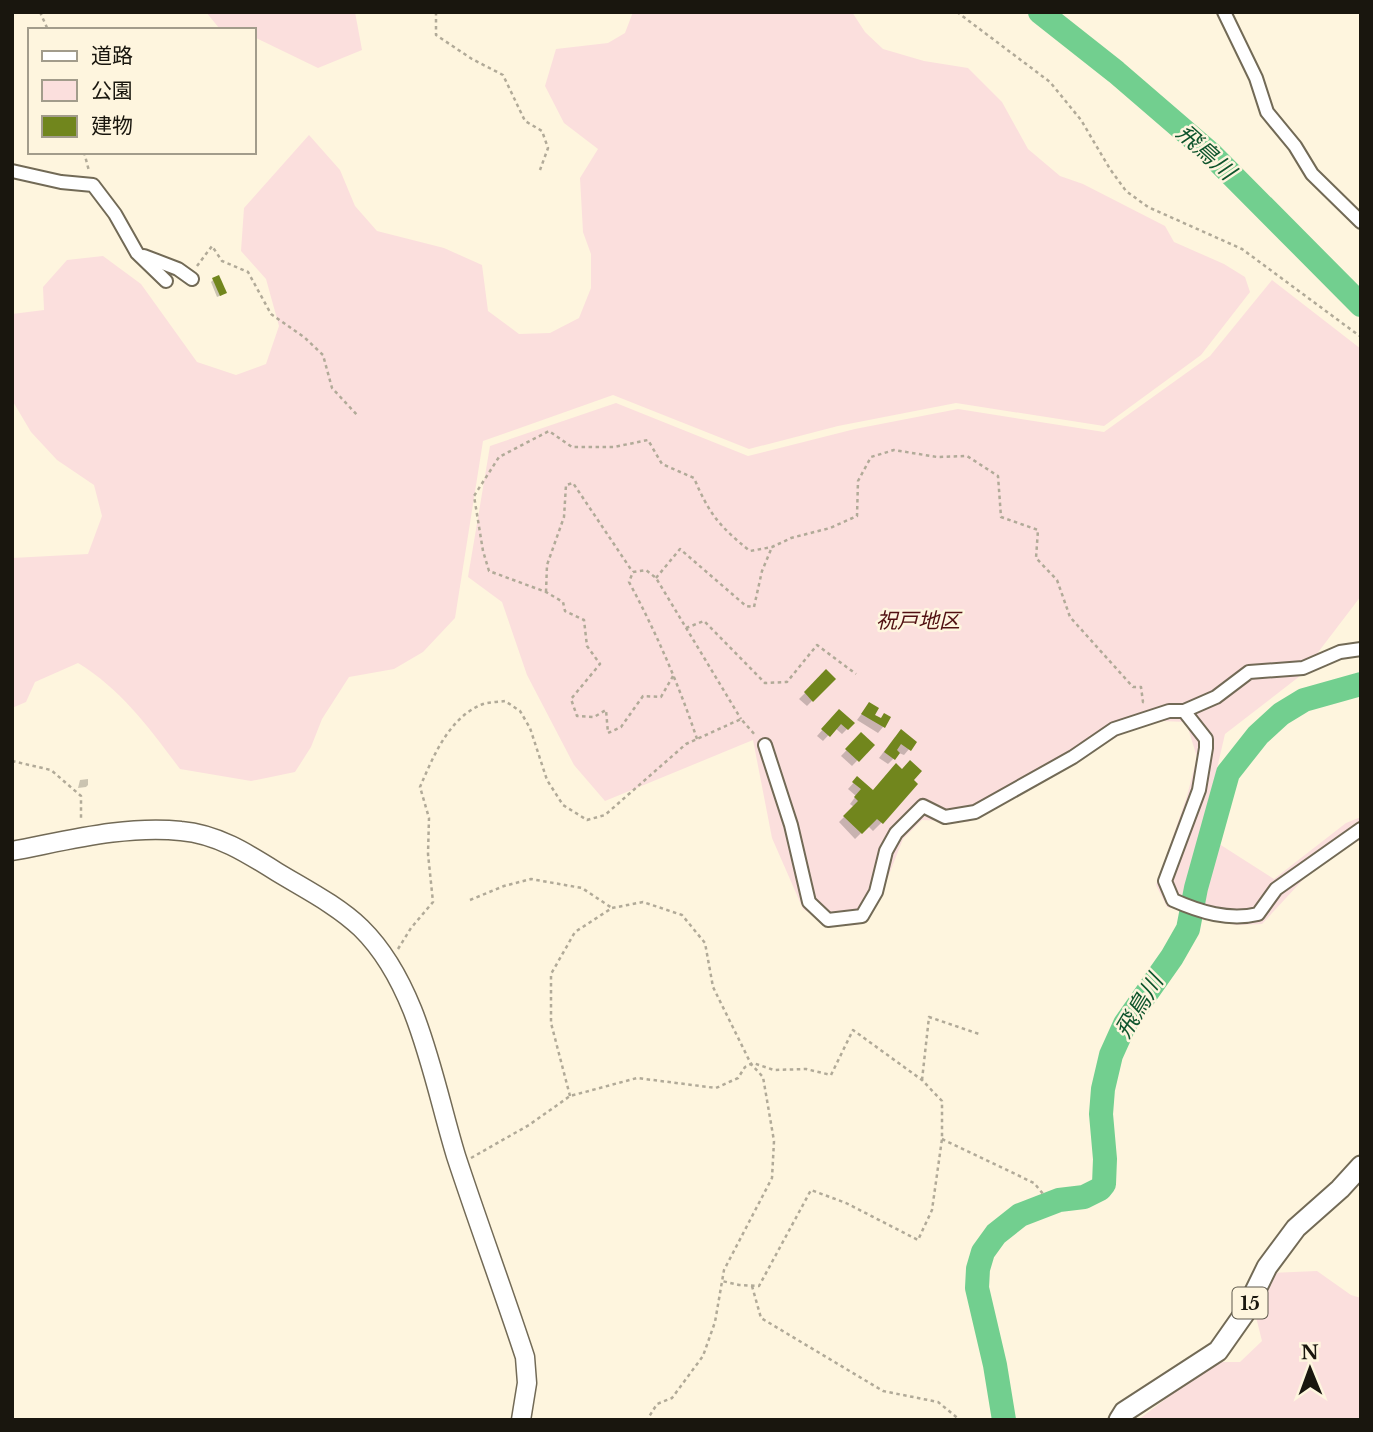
<svg xmlns="http://www.w3.org/2000/svg" width="1373" height="1432" font-family="'Libre Baskerville','Noto Sans JP',serif">
<style>
.green{fill:#fbdfdd}
.shadow{fill:#0003}
.lines{fill:none;stroke-linecap:round;stroke-linejoin:round}
.river{stroke:#72cf8f;stroke-width:24}
.building{fill:#71861d}
.street-casing{stroke:#726a56;stroke-width:16}
.secondary-casing{stroke:#726a56;stroke-width:21}
.primary-casing{stroke:#726a56;stroke-width:23}
.path{stroke:#b1aa98;stroke-width:2.5;stroke-dasharray:3.5 3.5;stroke-linecap:butt}
.street{stroke:#fff;stroke-width:12}
.secondary{stroke:#fff;stroke-width:18}
.primary{stroke:#fff;stroke-width:19}
.labels{text-anchor:middle;stroke-width:5;stroke-linejoin:round;paint-order:stroke}
.shield{fill:#fef5de;stroke:#5e594c;stroke-width:2}
.shield-label{font-size:19px;font-weight:bold;fill:#19160e}
.park-label{font-size:21px;font-style:italic;fill:#511011;stroke:#fef5de}
.water-label{font-size:23px;font-style:italic;fill:#0e542c;stroke:#fef5de}
</style>
<rect width="100%" height="100%" fill="#fef5de"/>
<g class="green">
<path d="M206 12H355L362 50 318 68 254 37V30L219 28Z"/>
<path d="M633 12H852L865 32 883 49 924 61 968 68 1002 102 1028 149 1060 176 1083 184 1165 226 1174 242 1224 264 1245 277 1250 292 1201 355 1104 426 956 403 838 426 749 449 613 395 483 441 455 618 423 652 394 669 349 677 322 719 311 747 295 772 251 781 180 769C150 729 121 689 78 663L35 682 26 702 12 708V558L88 554 102 516 94 485 57 460 31 432 12 400V314L44 310 43 287 67 260 103 256 141 284 197 362 236 375 266 364 279 326 266 279 241 251 244 208 309 135 340 170 355 206 377 231 444 248 482 265 488 311 519 334 550 333 579 318 591 288V254L583 232 580 178 598 149 564 123 545 86 556 49 608 43 625 33Z"/>
<path d="M1272 280 1361 349V596L1300 676 1225 734 1202 833 1274 879 1346 823 1361 817V839L1311 871 1262 924 1236 925 1167 907 1156 885 1187 796 1197 757 1186 722 1161 721 1122 734 968 822 922 820 903 839 877 905 858 925 829 926 803 909 772 838 753 740 605 801 574 765 527 675 502 602 468 577 490 446 616 403 748 456 855 429 958 409 1104 432 1210 356Z"/>
<path d="M1317 1271 1351 1295 1361 1298V1420H1138L1214 1362H1240L1262 1341 1254 1309 1269 1273Z"/>
</g>
<g class="shadow">
<path d="M213 280 222 295 217 297 211 282Z"/>
<path d="M826 672 833 679 807 706 799 699Z"/>
<path d="M869 704 873 715 880 720 883 727 878 733 857 720Z"/>
<path d="M834 717 853 723 842 734 835 728 823 741 817 736Z"/>
<path d="M861 735 872 745 852 766 841 756Z"/>
<path d="M895 737 915 742 904 755 899 753 888 764 879 758Z"/>
<path d="M88 779V785L86 787 78 788 80 780Z"/>
<path d="M857 779 872 792 911 780 882 822 873 831 868 826 855 839 839 822 854 807 850 804 856 796 848 789Z"/>
</g>
<g class="lines">
<g class="river">
<path d="M1040 12 1116 72 1210 153 1361 305"/>
<path d="M1004 1420 995 1365 977 1288 978 1269 983 1252 996 1234 1020 1215 1059 1200 1084 1197 1100 1189 1104 1184 1105 1159 1101 1114 1103 1089 1111 1055 1125 1024 1172 957 1188 929 1196 888 1228 773 1258 735 1281 714 1304 700 1361 684"/>
</g>
</g>
<g class="building">
<path d="M219 275 227 293 220 296 212 278Z"/>
<path d="M826 669 836 679 813 702 804 692Z"/>
<path d="M869 702 879 708 875 715 881 718 884 713 891 717 885 728 861 714Z"/>
<path d="M839 709 855 723 848 730 841 724 830 737 821 729Z"/>
<path d="M901 729 917 742 911 751 901 744 897 750 900 753 895 760 884 752Z"/>
<path d="M861 732 875 745 859 762 845 749Z"/>
<path d="M910 760 922 771 914 780 918 784 883 824 877 819 862 834 843 816 858 801 854 797 861 789 852 782 857 776 873 790 896 763 902 769Z"/>
</g>
<g class="lines">
<defs>
<g id="street">
<path d="M1224 12 1256 78 1267 112 1295 146 1312 174 1361 222"/>
<path d="M12 171 61 182 93 185 115 214 137 253 166 281"/>
<path d="M144 256 178 269 192 279"/>
<path d="M1184 711 1206 739V748L1199 790 1165 881 1173 900C1200 912 1229 921 1258 914L1276 889 1361 829"/>
<path d="M765 745 791 825 809 902 828 920 862 916 876 892 886 851 896 833 923 806 945 817 975 812 1073 757 1114 729 1169 711H1184L1216 697 1249 672 1303 668 1340 652 1361 649"/>
</g>
<path id="secondary" d="M12 851C66 841 125 825 181 831 217 834 247 853 277 872 305 889 337 905 361 928 419 985 433 1081 456 1156 478 1223 503 1290 525 1357L527 1383 521 1420"/>
<path id="primary" d="M1119 1420 1124 1412 1218 1351 1244 1314 1267 1267 1296 1228 1340 1189 1361 1166"/>
</defs>
<use href="#street" class="street-casing"/>
<use href="#secondary" class="secondary-casing"/>
<use href="#primary" class="primary-casing"/>
<g class="path">
<path d="M40 12 48 30"/>
<path d="M436 12V35L472 59 503 75 525 121 542 131 548 148 540 170"/>
<path d="M957 12 1050 82 1081 120 1110 169 1126 191 1148 207 1242 249 1361 337"/>
<path d="M84 152 89 171"/>
<path d="M197 266 212 246 222 261 248 272 271 314 304 337 323 355 332 388 358 416"/>
<path d="M656 578 680 549 746 606 754 607 762 571 772 547"/>
<path d="M546 592 547 565 564 517 566 485 573 483 632 571"/>
<path d="M686 628 704 621 765 683 787 682 817 645 856 674"/>
<path d="M673 676 661 697 643 696 621 727 608 733 606 710 594 717 577 716 571 699 600 664 587 646 584 620 565 611 563 602 546 592 489 571 483 551 474 496 499 457 549 431 572 447H614L648 440 662 464 694 478C709 514 720 527 750 551L772 547 791 538 830 528 857 516 858 481 871 457 894 450 937 457 967 456 998 476 1001 517 1038 530 1036 558 1057 580 1070 617 1133 687H1141L1143 702 1147 703"/>
<path d="M697 739C679 685 656 632 629 582L633 572 646 570 656 578 741 719"/>
<path d="M12 761 51 770 81 796V821"/>
<path d="M470 900 504 886 531 879 582 888 612 908"/>
<path d="M398 949 411 928 433 902 428 854 429 818 420 787C433 757 449 717 483 704 489 702 498 702 505 701L520 711 530 728 547 780 563 805 587 820 605 815 686 744 741 719 756 736"/>
<path d="M922 1080 929 1017 979 1034"/>
<path d="M570 1096 551 1023V974L575 932 612 908 643 902 682 915 705 943 713 987 751 1064 763 1077 774 1141 772 1178 724 1270 715 1322 703 1356 672 1398 657 1404 647 1420"/>
<path d="M942 1139 1034 1183 1044 1195"/>
<path d="M471 1158 529 1125 570 1096 637 1078 716 1088 738 1078 745 1067 753 1063 774 1070 806 1069 831 1075 853 1030 922 1080 942 1101V1139L932 1210 918 1240 846 1203 811 1190 759 1286 739 1285 722 1281"/>
<path d="M752 1286 761 1318 883 1391 938 1402 960 1420"/>
</g>
<use href="#street" class="street"/>
<use href="#secondary" class="secondary"/>
<use href="#primary" class="primary"/>
</g>
<g class="labels">
<rect class="shield" x="1232.5" y="1287.5" width="35" height="31" rx="5"/>
<g class="shield-label">
<text x="1250" y="1310">15</text>
</g>
<g class="park-label">
<text x="918" y="628">祝戸地区</text>
</g>
<g class="water-label">
<text transform="translate(1206 152) rotate(42)" y="8">飛鳥川</text>
<text transform="translate(1139 1006) rotate(-59)" y="8">飛鳥川</text>
</g>
</g>
<rect width="1373" height="1432" fill="none" stroke="#19160e" stroke-width="28"/>
<rect x="28" y="28" width="228" height="126" fill="#fef5de" stroke="#a29c8b" stroke-width="2"/>
<rect x="42" y="51" width="35" height="10" fill="#ffffff" stroke="#a29c8b" stroke-width="2"/>
<text x="91" y="63" font-size="21" fill="#19160e">道路</text>
<rect x="42" y="80" width="35" height="21" fill="#fbdfdd" stroke="#a29c8b" stroke-width="2"/>
<text x="91" y="98" font-size="21" fill="#19160e">公園</text>
<rect x="42" y="116" width="35" height="21" fill="#71861d" stroke="#a29c8b" stroke-width="2"/>
<text x="91" y="133" font-size="21" fill="#19160e">建物</text>
<g transform="translate(1310 1369) rotate(359)" stroke="#fef5de" stroke-width="5" paint-order="stroke">
<path d="M0-5L12 26L0 18L-12 26Z" fill="#19160e"/>
<text y="-10" font-size="19" font-weight="bold" text-anchor="middle" fill="#19160e">N</text>
</g>
</svg>
